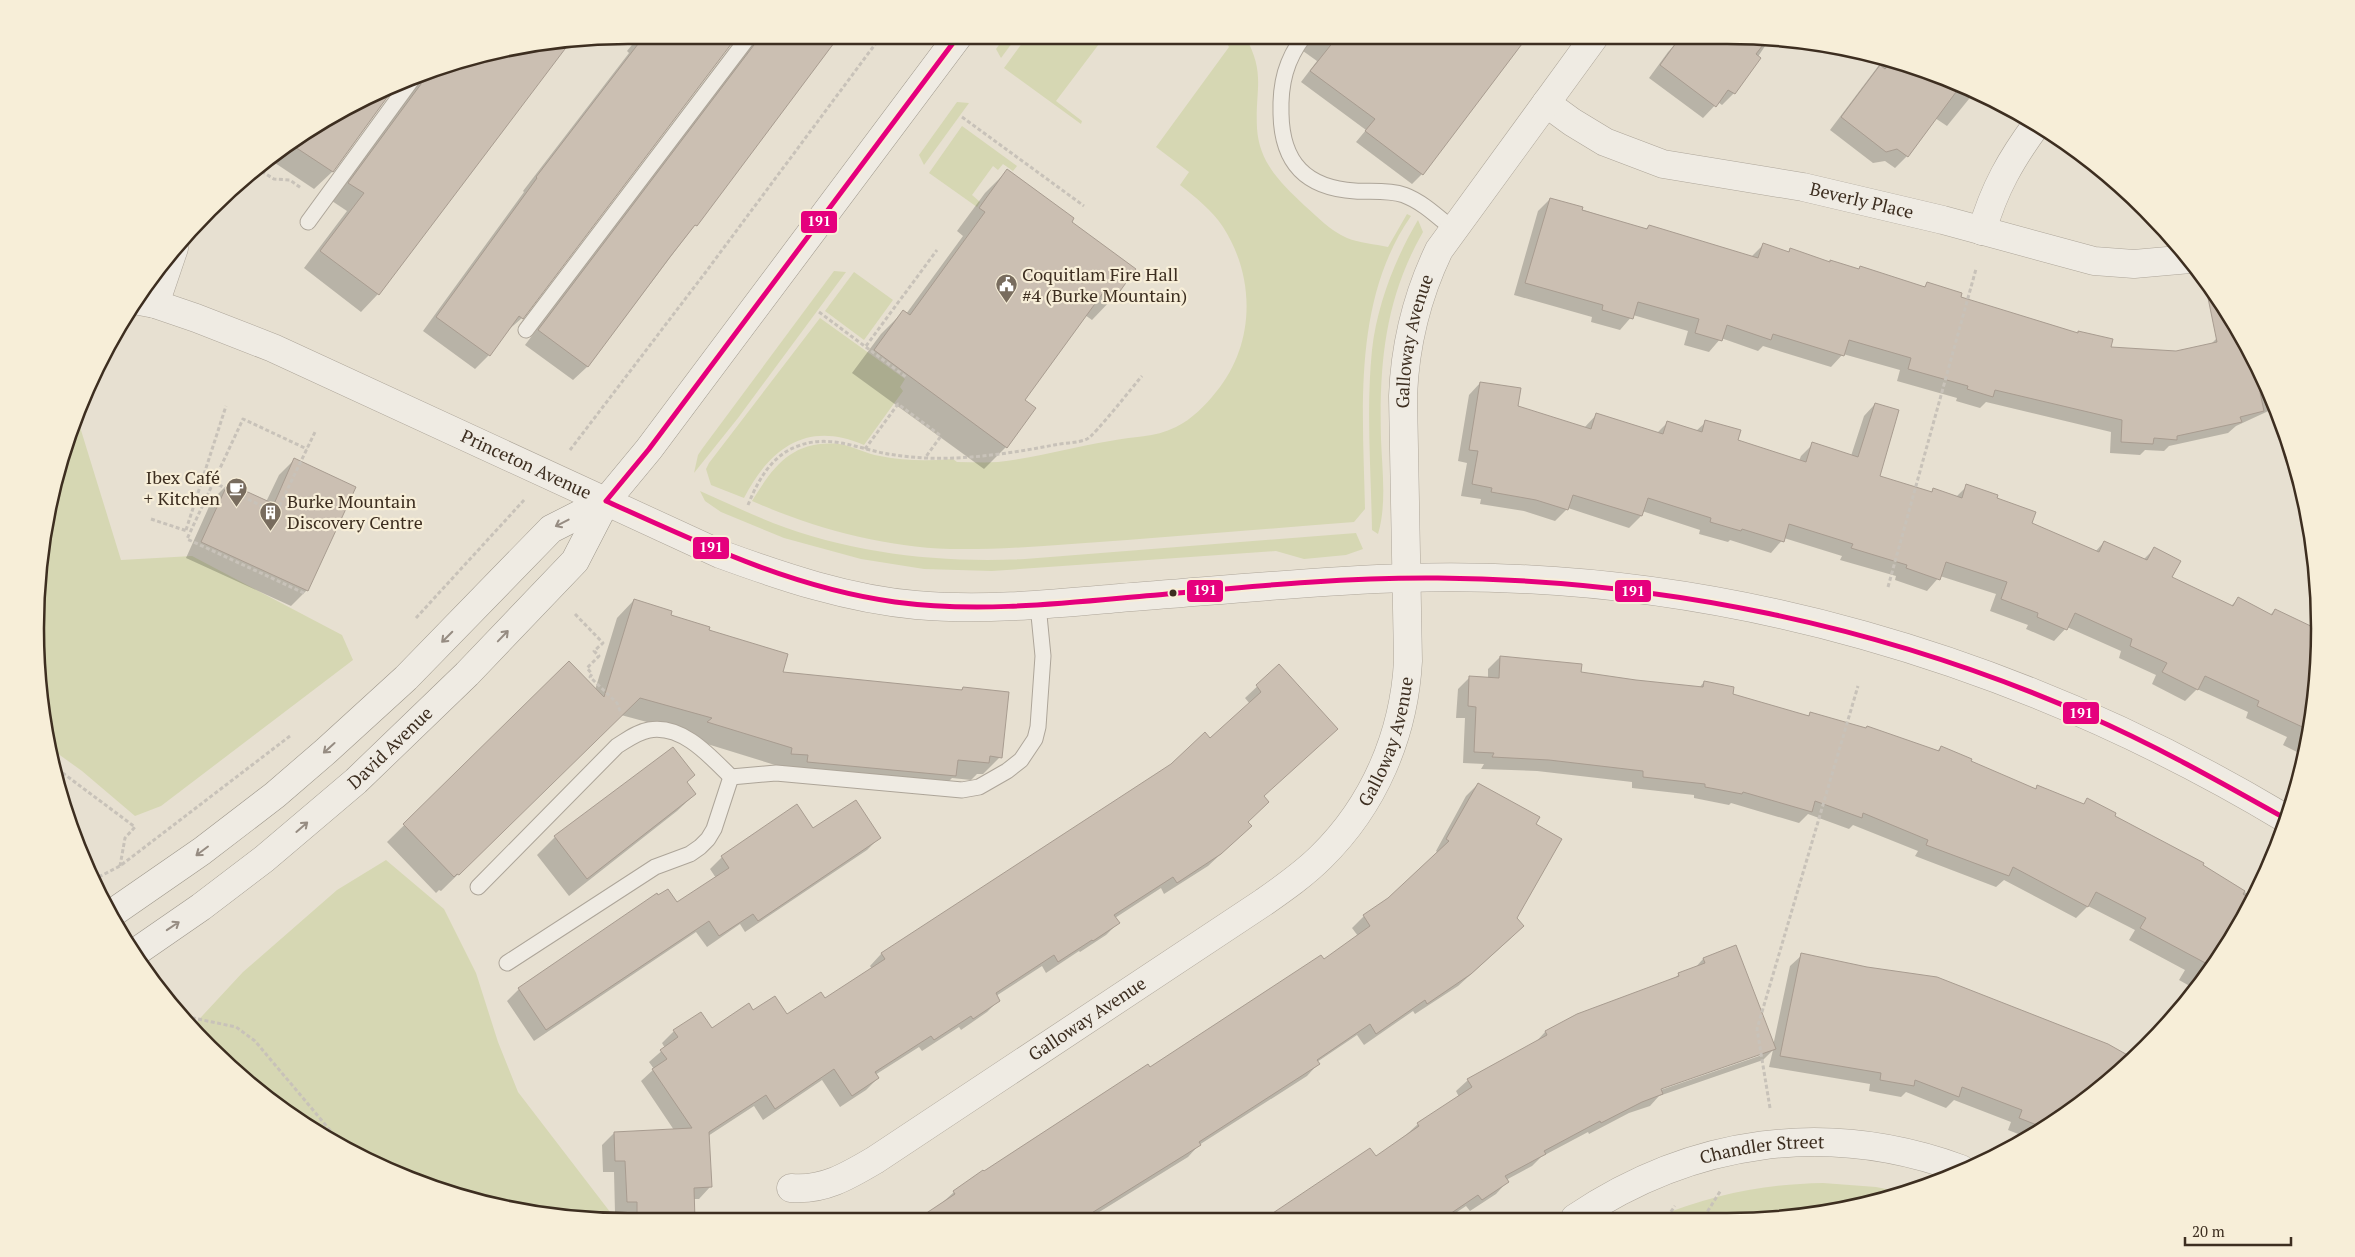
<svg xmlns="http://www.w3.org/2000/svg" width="2355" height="1257" font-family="'PT Serif',serif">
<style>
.green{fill:#d6d7b3}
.shadow{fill:#0003;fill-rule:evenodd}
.building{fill:#cbbfb2;stroke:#a89c90}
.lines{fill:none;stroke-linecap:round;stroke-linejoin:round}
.service-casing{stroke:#ada599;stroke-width:17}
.minor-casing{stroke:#ada599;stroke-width:29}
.tertiary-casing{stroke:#ada599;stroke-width:29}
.secondary-casing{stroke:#9c958a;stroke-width:29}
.path{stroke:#c8c2b9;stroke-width:3;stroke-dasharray:4 2.5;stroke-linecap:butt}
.service{stroke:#efebe3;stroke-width:15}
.minor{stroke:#efebe3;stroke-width:28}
.tertiary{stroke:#efebe3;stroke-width:28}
.secondary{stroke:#efebe3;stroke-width:28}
.bus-1-casing{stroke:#f7eed8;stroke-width:9}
.bus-1{stroke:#e5007d;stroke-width:5}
.oneway{stroke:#968c82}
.bus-dot{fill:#3d2e20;stroke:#f7eed8;stroke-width:2}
.labels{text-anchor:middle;stroke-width:4.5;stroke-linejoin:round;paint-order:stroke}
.street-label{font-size:18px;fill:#3d2e20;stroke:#f7eed8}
.poi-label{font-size:18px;fill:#3d2e20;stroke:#f7eed8;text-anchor:start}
.rim{fill:none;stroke:#3d2e20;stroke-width:2.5}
.line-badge{stroke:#f7eed8;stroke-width:2}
.badge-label{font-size:14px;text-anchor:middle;font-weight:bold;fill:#fff}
</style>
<rect width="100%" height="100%" fill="#e7e0d1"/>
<g class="green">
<path d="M1006 35H1018L1001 58 996 49Z"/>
<path d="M1028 35 1105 36 1056 101 1082 121 1081 124 1004 68Z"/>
<path d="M1223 36H1245C1266 74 1255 88 1257 128 1259 163 1281 183 1305 206 1319 218 1329 230 1347 238 1359 243 1375 244 1388 247L1407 214 1411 216C1352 301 1363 411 1365 509L1354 522C1279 528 1203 534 1127 540 1068 544 1009 550 950 549 883 547 813 528 752 501 774 465 793 440 839 444 854 446 865 454 880 456 904 461 928 461 953 459L957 462C971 462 985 463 998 462 1036 458 1073 447 1110 441 1133 436 1154 438 1176 427 1192 419 1205 406 1216 392 1255 345 1256 278 1223 227 1212 210 1195 197 1180 185L1189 172 1156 147 1229 47Z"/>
<path d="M957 102 969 103 924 165 919 155Z"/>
<path d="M962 126 1017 166 1013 171 1003 164 998 170 993 166 972 195 980 202 977 207 929 173Z"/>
<path d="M1418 220 1423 232C1385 298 1379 364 1381 439 1382 469 1387 504 1378 534L1372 530C1371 470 1366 409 1372 350 1377 305 1395 259 1418 220Z"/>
<path d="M834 271 846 272 738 418 694 473 698 455 702 449Z"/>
<path d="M854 272 893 300 864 340 825 311Z"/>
<path d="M820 318 905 379 900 387 903 391 864 445C807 420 770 448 744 498L711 485 706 469 709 463Z"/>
<path d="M76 414 121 560 192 556 342 635 353 660 161 806 135 816 82 771 50 748 36 668V589L55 475Z"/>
<path d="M700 491C724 502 749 513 773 523 854 554 939 563 1025 559L1356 533 1363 549 1346 555 1304 559 1276 551 992 571 924 569 861 559 784 538 721 512 705 501Z"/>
<path d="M386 860 444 909 476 973 498 1042 518 1092 617 1221H590L475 1202 332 1143 267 1099 191 1028 243 972 337 890Z"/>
<path d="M1823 1183 1876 1187 1906 1193 1804 1217H1657C1711 1195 1764 1184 1823 1183Z"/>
</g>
<g class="shadow">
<path d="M640 35H839L587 367 573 380 525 345 744 56 745 46 741 41 733 40 522 318 507 331 489 355 475 369 423 331 524 192 523 191 629 53 627 51Z"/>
<path d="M1282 36H1527L1422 174 1412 184 1356 142 1366 130 1301 82 1317 61 1303 51 1300 38 1293 36 1287 39Z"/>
<path d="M1765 36 1771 37 1734 93 1722 105 1718 102 1703 118 1649 78 1668 52 1679 40Z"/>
<path d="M569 41 378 294 361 312 304 268 347 211 332 201 401 87 394 86 332 172 314 189 269 159 272 154 332 114 437 67 513 46Z"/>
<path d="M1885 57 1973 94 1947 126 1935 118 1907 156 1895 168 1885 161 1873 163 1830 130Z"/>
<path d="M1007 171 1070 222 1114 297 1092 320 1085 315 1023 400 1006 447 984 469 852 373 881 334 903 312 906 314 963 236 957 231 985 193Z"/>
<path d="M2122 187 2147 214 2137 211Z"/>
<path d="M1550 199 1645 230 1649 226 1751 257 1763 245 1787 253 1790 250 1829 263 1858 270 1860 268 1923 288 1927 284 1959 298 2077 334 2079 332 2110 348 2176 352 2211 344 2217 338 2237 331 2259 366 2275 408 2236 426 2228 433 2169 446 2164 451 2145 450 2140 455 2110 453 2111 432 1986 402 1980 408 1956 401 1957 398 1897 381 1900 370 1843 354 1831 367 1763 346 1758 351 1721 338 1709 352 1684 345 1688 331 1633 315 1620 330 1591 322 1592 317 1514 295 1538 211Z"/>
<path d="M1480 383 1516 407 1584 428 1597 414 1657 433 1668 422 1696 431 1706 422 1737 441 1799 461 1801 456 1813 444 1851 456 1864 416 1875 404 1878 477 1931 492 1934 489 1956 497 1967 486 1995 499 2031 523 2095 552 2104 542 2143 560 2154 549 2171 578 2231 606 2238 599 2270 615 2275 610 2317 630 2315 706 2303 755 2283 745 2287 737 2246 718 2248 712 2197 689 2185 701 2152 684 2156 675 2119 658 2121 651 2067 627 2054 641 2026 629 2028 625 1990 611 1996 594 1940 576 1927 591 1895 580 1896 576 1840 560 1842 556 1784 538 1771 553 1730 540 1728 542 1699 534 1700 530 1642 511 1641 516 1629 528 1568 508 1555 521 1524 511 1480 504 1481 499 1461 496 1467 463 1458 461 1469 395Z"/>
<path d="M295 459 307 590 291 606 186 558 212 500 228 484 266 502 279 475Z"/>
<path d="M634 600 707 631 781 673 960 691 963 688 1000 757 983 774H977L971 780 952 778 937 793 775 771V765L691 739 695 735 621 715 441 891 439 890 436 893 387 842 569 663 595 690 617 618Z"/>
<path d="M1500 657 1580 674 1699 688 1704 682 1731 694 1807 717 1811 713 1937 751 1941 747 1969 762 2035 789 2038 787 2083 805 2087 800 2253 897 2241 925 2195 989 2179 980 2185 970 2129 940 2135 930 2088 906 2076 918 2004 880 1996 887 1915 856 1918 851 1853 825 1849 829 1808 814 1799 823 1731 803 1729 805 1694 798V795L1632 788V782L1537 771 1481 769 1484 764 1463 763 1465 718H1456L1458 689 1470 677 1488 678V669Z"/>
<path d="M1279 666 1263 797 1239 837 1208 866 1164 894 1161 888 1115 918 1118 923 1106 935 1080 952 1079 951 1046 973 1042 966 996 996 999 1000 987 1012 961 1030 959 1027 922 1051 919 1047 875 1075 878 1078 866 1090 840 1107 822 1080 763 1120 754 1106 708 1136 710 1187 699 1199H693L694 1220 626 1221 625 1213H615L614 1172H603L602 1145 614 1133 674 1130 641 1081 654 1069 649 1062 665 1048 662 1043 674 1031 701 1013 712 1030 753 1012 787 1016 825 1000 872 969 870 966 881 954 1210 740 1250 704 1245 698Z"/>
<path d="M673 749 686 782 695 794 677 811 569 896 537 855 555 837Z"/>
<path d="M1478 784 1534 825 1511 938 1458 986 1415 1014 1413 1011 1364 1045 1357 1035 1317 1062 1318 1064 1307 1076 1199 1145 1188 1157 1088 1219 919 1220 942 1203 954 1192 1323 961 1358 936 1352 928 1364 916 1389 899 1438 853 1436 851 1466 796Z"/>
<path d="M797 806 813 830 879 838 867 850 745 932 740 924 707 947 696 932 534 1041 507 1001 519 989 677 904 716 878 710 869 722 857Z"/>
<path d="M1735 947 1773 1046 1790 966 1802 955 2130 1057 2056 1122 2026 1137 2008 1130 2011 1122 1954 1100 1946 1108 1906 1092 1901 1097 1869 1091 1870 1084 1769 1067 1773 1050 1763 1060 1659 1096 1650 1106 1629 1113 1589 1134 1588 1132 1541 1157 1532 1166 1506 1180 1507 1182 1496 1194 1470 1211 1466 1206 1448 1218 1267 1219 1375 1158 1406 1135 1418 1124 1459 1097 1456 1091 1468 1080 1534 1044 1545 1032 1578 1015 1673 980 1679 974 1694 969 1703 959ZM1762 1052V1055L1655 1092 1654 1089Z"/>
</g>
<g class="building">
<path d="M645 35H738L523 319 519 316 490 356 436 317 537 178 536 177Z"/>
<path d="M759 35H840L697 226 695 225 670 257 588 367 538 330 757 41Z"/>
<path d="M1338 36H1528L1423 175 1365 131 1375 119 1310 71Z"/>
<path d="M1681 36H1765L1769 37 1756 54 1761 58 1735 94 1728 90 1716 107 1660 65Z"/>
<path d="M571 41 379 295 320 251 364 193 348 183 421 84V74L437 67 513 46Z"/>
<path d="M1892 60 1959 88 1908 157 1897 149 1886 152 1841 117 1880 65 1885 69Z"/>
<path d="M396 85 333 172 289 143 332 114Z"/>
<path d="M1007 169 1074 218 1072 222 1136 269 1115 298 1105 290 1025 400 1036 408 1007 448 874 350 903 310 910 315 985 212 979 208Z"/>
<path d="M1550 198 1583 207 1582 210 1647 229 1649 225 1758 258 1763 243 1789 252 1790 248 1830 262V260L1859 269 1860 266 1925 287 1927 282 1962 293 1961 297 2078 333V331L2113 339 2111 347 2176 351 2217 342 2206 288 2209 287 2252 355 2264 411 2240 417 2242 422 2177 436V440L2154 438 2153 444 2121 442 2122 420 1995 390 1993 397 1967 389 1968 386 1908 369 1911 358 1849 340 1844 356 1773 334 1771 340 1727 325 1722 341 1695 333 1699 319 1638 302 1633 319 1602 310 1603 305 1525 283Z"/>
<path d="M1480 382 1521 388 1518 406 1591 429 1596 413 1663 434 1667 421 1702 432 1705 420 1741 430 1738 440 1806 462 1812 442 1858 457 1875 403 1899 410 1880 476 1932 492 1933 488 1962 498 1966 484 1998 495 1997 498 2036 512 2032 523 2099 552 2104 541 2147 560 2154 547 2181 561 2172 577 2233 606 2238 597 2272 615 2275 609 2317 629 2315 706 2309 730 2257 706 2259 701 2205 676 2198 690 2162 672 2167 663 2130 646 2132 639 2075 613 2067 630 2037 617 2038 613 2001 599 2007 582 1946 562 1940 580 1906 568 1907 565 1851 548 1853 544 1789 524 1784 542 1742 529 1741 531 1710 522 1711 518 1648 498 1642 516 1573 495 1568 510 1536 500 1491 492 1492 488 1472 484 1478 451 1469 450Z"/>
<path d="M294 458 356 487 308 591 201 542 228 483 274 504Z"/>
<path d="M634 599 672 611 671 615 710 627 709 630 788 654 783 672 962 690 963 687 1009 692 1002 758 990 756 989 763 958 760 956 776 807 762 808 755 791 754 792 748 707 722 712 718 640 698 459 875 457 874 454 877 403 824 569 661 604 697Z"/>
<path d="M1500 656 1582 664 1581 672 1636 680 1703 687 1704 681 1734 687 1733 694 1809 716 1810 712 1866 728 1867 726 1939 751 1941 746 1972 759 1971 761 2036 789 2037 785 2084 804 2087 798 2116 813 2115 816 2204 863 2203 865 2245 891 2243 894 2252 900 2241 925 2211 966 2140 928 2146 918 2096 892 2088 907 2013 867 2009 876 1926 845 1928 840 1863 813 1862 818 1815 801 1812 812 1743 792 1742 794 1705 787V784L1643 777V771L1549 760 1492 757 1494 753 1474 752 1476 707 1468 706 1469 676 1499 678Z"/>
<path d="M1279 664 1338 729 1264 796 1269 802 1248 822 1252 826 1221 854 1177 883 1173 877 1114 915 1120 923 1093 941 1092 940 1058 962 1054 955 996 993 1000 1001 973 1019 971 1016 934 1040 931 1036 875 1072 879 1078 852 1096 834 1069 775 1109 766 1095 709 1132 712 1187 694 1188 695 1220 637 1221V1202H627L625 1161H615L614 1132 692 1128 652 1069 667 1059 660 1050 678 1037 673 1030 701 1012 712 1028 749 1003 753 1010 775 996 787 1014 821 992 825 998 885 959 881 953 1171 764 1205 732 1210 738 1261 692 1256 685Z"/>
<path d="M673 747 695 775 687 782 696 794 587 879 554 836Z"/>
<path d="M1478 783 1540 817 1536 824 1562 839 1517 918 1524 926 1471 974 1427 1004 1425 1000 1376 1034 1370 1024 1317 1060 1320 1064 1199 1142 1201 1145 1082 1219 916 1220 955 1194 953 1191 983 1170 984 1171 1148 1064 1150 1067 1321 955 1324 959 1370 926 1363 915 1388 898 1449 841 1446 839Z"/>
<path d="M856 800 881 838 758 921 753 914 719 936 709 921 546 1030 518 988 657 893 658 895 668 889 677 902 729 868 721 856 797 804 813 828Z"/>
<path d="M1736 945 1776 1049 1661 1089 1663 1094 1642 1102 1601 1123 1600 1121 1544 1151 1546 1154 1505 1176 1509 1182 1482 1200 1478 1195 1444 1218 1264 1219 1370 1148 1376 1156 1419 1126 1417 1123 1472 1087 1467 1079 1547 1035 1545 1031 1577 1014 1679 976 1678 973 1705 963 1703 958Z"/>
<path d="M1801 953 1867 967 1937 977 2108 1044 2131 1057 2056 1122 2042 1127 2019 1118 2022 1110 1962 1087 1959 1097 1915 1080 1914 1086 1880 1080 1881 1073 1780 1056Z"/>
</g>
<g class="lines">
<defs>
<g id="service">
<path d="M1304 36C1286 60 1280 83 1281 114 1282 163 1306 188 1355 191 1371 192 1389 190 1404 195 1423 202 1439 218 1454 230"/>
<path d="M308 222 413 78"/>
<path d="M526 330 750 35"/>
<path d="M478 887 617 746C627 740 637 732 649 730 682 724 710 756 731 777L776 773 962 790 979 787 1007 771 1021 760 1035 739 1038 727 1043 656 1038 605"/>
<path d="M507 963 655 867 690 854 700 847 708 839 714 829 731 777"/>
</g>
<g id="minor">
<path id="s1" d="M1546 103 1572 122 1605 142 1663 164 1803 187 1943 220 2094 261 2134 264 2190 259"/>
<path d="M1982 231C1994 189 2011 159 2037 124"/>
<path d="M155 304 174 248"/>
<path id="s2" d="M791 1188C823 1191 848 1176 875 1160L1264 902C1284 888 1304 874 1321 857 1374 805 1404 735 1408 661L1403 396C1405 344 1416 298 1439 250L1595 36"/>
<path id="s3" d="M1575 1218C1693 1139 1827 1120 1961 1169"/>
</g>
<g id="tertiary">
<path id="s4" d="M134 300 155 304 196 318 273 348 720 554C783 577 848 599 916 605 984 611 1052 604 1120 598 1214 591 1310 581 1404 578 1717 568 2022 660 2288 820"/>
</g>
<g id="secondary">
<path d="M111 914 202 851 275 795 326 751 406 678 551 529 606 501"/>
<path id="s5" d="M133 954 201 907 264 859 356 781 467 674 575 561 606 501 649 449 959 35"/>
</g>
</defs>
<use href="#service" class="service-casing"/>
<use href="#minor" class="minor-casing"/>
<use href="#tertiary" class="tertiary-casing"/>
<use href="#secondary" class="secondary-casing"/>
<g class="path">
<path d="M962 117 1084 206"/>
<path d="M256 168 274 179 290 180 301 188"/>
<path d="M819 312 906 377"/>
<path d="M866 346 937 250"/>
<path d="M865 449 898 404 941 436 925 458"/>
<path d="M570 450 705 273 882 35"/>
<path d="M213 482 276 513 316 430"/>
<path d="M748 505C758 480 772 455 798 446 832 433 862 451 895 455 947 463 1002 455 1054 445 1064 443 1078 443 1087 439 1095 435 1134 385 1142 376"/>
<path d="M151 519 187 531"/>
<path d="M186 530 226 406"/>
<path d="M1888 587 1976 269"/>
<path d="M304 593 187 539 243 419 307 449"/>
<path d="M575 614 603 643 594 651 599 656 587 668 592 674 590 677 617 703 621 713"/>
<path d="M416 618 525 499"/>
<path d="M52 765 135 827 125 838 120 866"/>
<path d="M93 880 120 866 290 736"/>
<path d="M179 1015 236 1027 255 1041 345 1148"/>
<path d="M1770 1108 1757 1029 1858 686"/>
<path d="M1667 1217 1675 1206"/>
<path d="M1704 1217 1721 1190"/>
<path d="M739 1220 743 1216"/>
</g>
<use href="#service" class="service"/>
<use href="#minor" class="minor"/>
<use href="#tertiary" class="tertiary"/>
<use href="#secondary" class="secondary"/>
<defs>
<path id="bus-1" d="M959 35 649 449 606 501C699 543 792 588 895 602 970 612 1047 605 1122 598 1227 589 1332 577 1438 578 1661 580 1881 625 2086 715 2155 745 2222 783 2288 820"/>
</defs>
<use href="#bus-1" class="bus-1-casing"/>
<use href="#bus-1" class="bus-1"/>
</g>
<defs><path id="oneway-shaft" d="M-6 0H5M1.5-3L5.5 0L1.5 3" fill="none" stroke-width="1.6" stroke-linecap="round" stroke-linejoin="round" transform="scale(1.25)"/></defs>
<g class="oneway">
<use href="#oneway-shaft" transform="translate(562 523) rotate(153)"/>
<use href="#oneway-shaft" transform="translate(503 636) rotate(-46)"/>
<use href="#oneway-shaft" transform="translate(447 637) rotate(135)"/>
<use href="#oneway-shaft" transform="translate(329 748) rotate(138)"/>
<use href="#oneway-shaft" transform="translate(302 827) rotate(-41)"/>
<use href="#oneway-shaft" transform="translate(202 851) rotate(143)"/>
<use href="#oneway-shaft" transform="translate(173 926) rotate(-34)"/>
</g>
<defs>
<symbol id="civic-pin" viewBox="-11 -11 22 30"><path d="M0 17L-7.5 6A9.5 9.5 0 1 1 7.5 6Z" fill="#786c5e" stroke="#f7eed8"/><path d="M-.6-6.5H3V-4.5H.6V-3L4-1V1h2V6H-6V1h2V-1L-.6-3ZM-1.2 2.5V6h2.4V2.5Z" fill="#fff"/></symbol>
<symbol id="cafe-pin" viewBox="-11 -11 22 30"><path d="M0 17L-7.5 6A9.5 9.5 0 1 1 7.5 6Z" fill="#786c5e" stroke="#f7eed8"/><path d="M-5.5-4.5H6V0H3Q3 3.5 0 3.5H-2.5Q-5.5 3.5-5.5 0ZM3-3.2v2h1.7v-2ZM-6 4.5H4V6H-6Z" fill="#fff"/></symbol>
<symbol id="building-pin" viewBox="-11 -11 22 30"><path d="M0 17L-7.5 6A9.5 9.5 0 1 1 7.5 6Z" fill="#786c5e" stroke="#f7eed8"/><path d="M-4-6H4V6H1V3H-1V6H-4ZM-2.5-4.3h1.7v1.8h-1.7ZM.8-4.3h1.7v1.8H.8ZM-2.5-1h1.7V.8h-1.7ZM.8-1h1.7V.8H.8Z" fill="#fff"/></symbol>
</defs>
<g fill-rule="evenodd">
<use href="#civic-pin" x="994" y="272" width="25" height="34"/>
<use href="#cafe-pin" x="224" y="476" width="25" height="34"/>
<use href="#building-pin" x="258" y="500" width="25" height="34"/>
</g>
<circle class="bus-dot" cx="1173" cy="593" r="4.5"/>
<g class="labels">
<g class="street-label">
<text dy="6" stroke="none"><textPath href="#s1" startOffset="335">Beverly Place</textPath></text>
<text dy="6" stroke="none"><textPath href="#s2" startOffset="1170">Galloway Avenue</textPath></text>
<text dy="6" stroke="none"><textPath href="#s4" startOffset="426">Princeton Avenue</textPath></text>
<text dy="6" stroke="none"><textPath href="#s2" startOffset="765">Galloway Avenue</textPath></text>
<text dy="6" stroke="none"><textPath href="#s5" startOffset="330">David Avenue</textPath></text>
<text dy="6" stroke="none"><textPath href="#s2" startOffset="345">Galloway Avenue</textPath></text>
<text dy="6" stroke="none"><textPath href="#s3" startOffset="202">Chandler Street</textPath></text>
</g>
<g class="poi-label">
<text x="1022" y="281">Coquitlam Fire Hall<tspan x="1022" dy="21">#4 (Burke Mountain)</tspan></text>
<text x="220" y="484" text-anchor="end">Ibex Café<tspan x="220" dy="21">+ Kitchen</tspan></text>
<text x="287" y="508">Burke Mountain<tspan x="287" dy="21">Discovery Centre</tspan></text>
</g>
</g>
<path d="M0 0H2355V1257H0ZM628 44H1727A584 584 0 0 1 2311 628V629A584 584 0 0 1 1727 1213H628A584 584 0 0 1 44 629V628A584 584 0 0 1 628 44Z" fill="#f7eed8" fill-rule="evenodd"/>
<path class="rim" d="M628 44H1727A584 584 0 0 1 2311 628V629A584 584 0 0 1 1727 1213H628A584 584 0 0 1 44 629V628A584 584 0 0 1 628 44Z"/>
<g class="line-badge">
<rect x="800" y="210" width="38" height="24" rx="5" fill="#e5007d"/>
<rect x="692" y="536" width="38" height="24" rx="5" fill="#e5007d"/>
<rect x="1186" y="579" width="38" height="24" rx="5" fill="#e5007d"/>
<rect x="1614" y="579" width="38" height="24" rx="5" fill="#e5007d"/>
<rect x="2062" y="701" width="38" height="24" rx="5" fill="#e5007d"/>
</g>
<g class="badge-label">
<text x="819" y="226">191</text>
<text x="711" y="552">191</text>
<text x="1205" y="595">191</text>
<text x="1633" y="596">191</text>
<text x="2081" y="718">191</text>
</g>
<path d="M2185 1237v8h106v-8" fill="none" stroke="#3d2e20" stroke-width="2.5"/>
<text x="2192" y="1237" font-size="15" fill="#3d2e20" stroke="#f7eed8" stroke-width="4" paint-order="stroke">20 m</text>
</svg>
